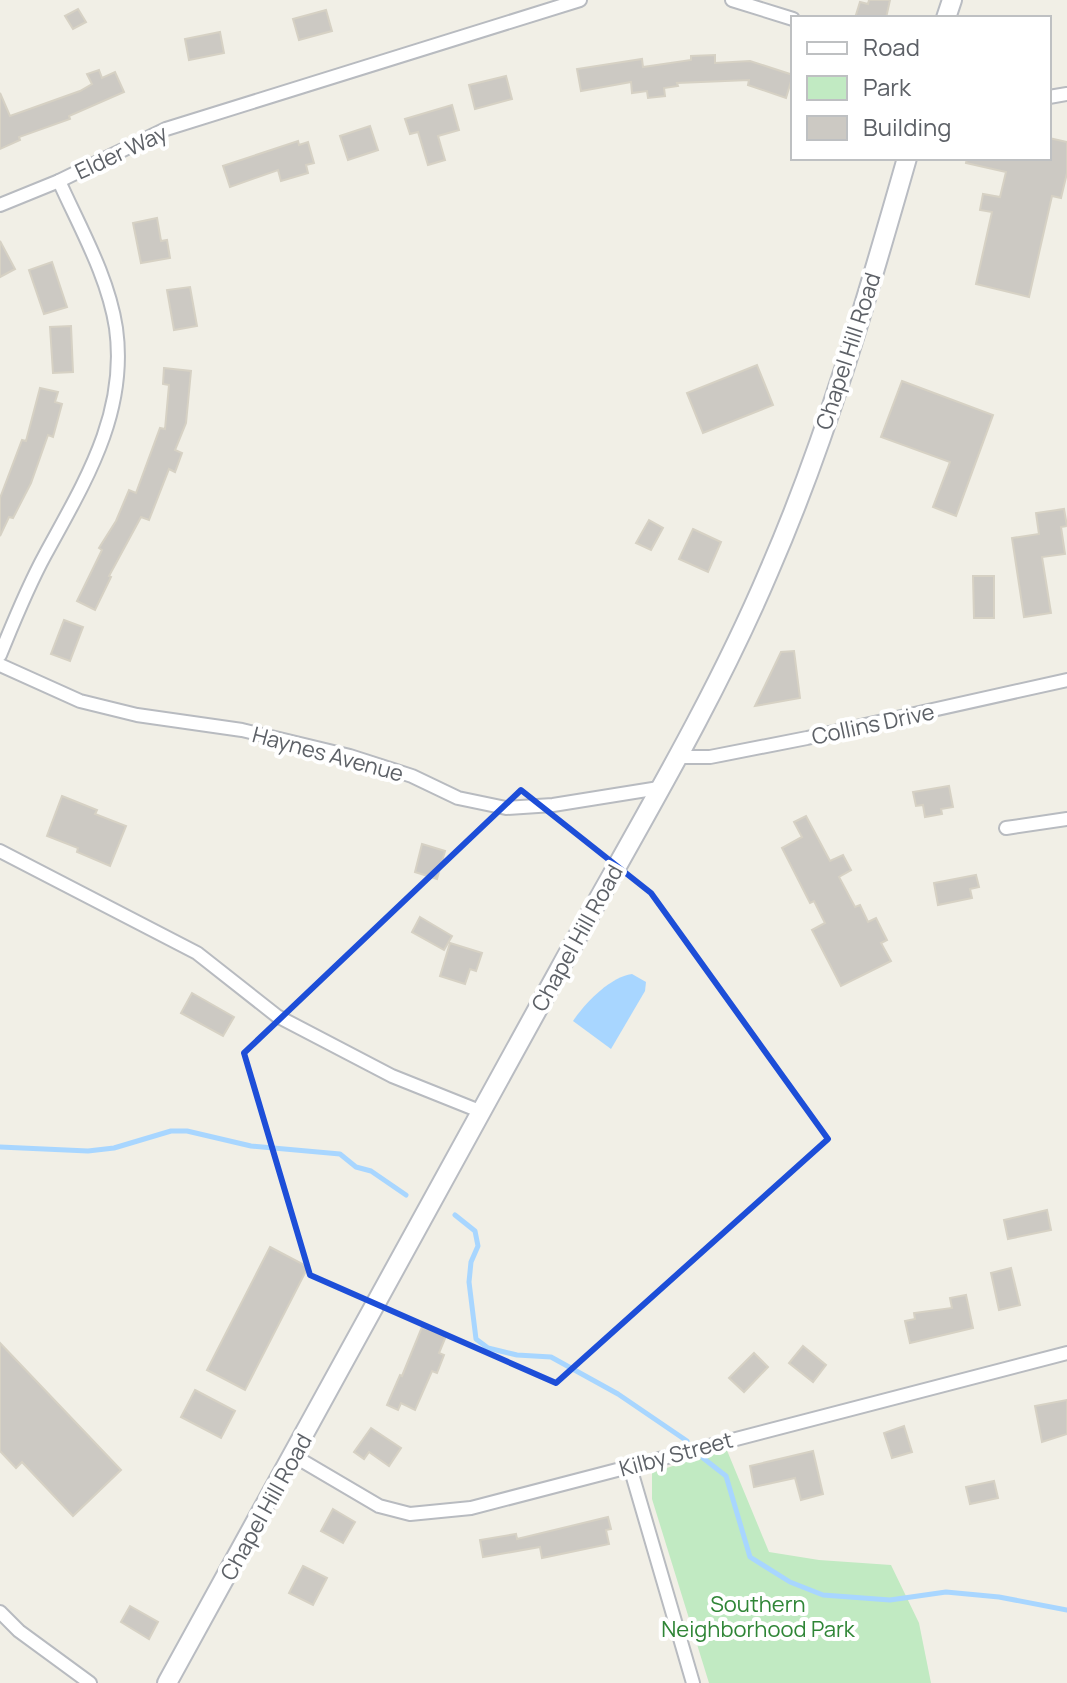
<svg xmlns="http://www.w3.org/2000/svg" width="1067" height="1683" font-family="Manrope,sans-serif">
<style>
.green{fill:#c1eac2}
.water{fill:#a8d6ff}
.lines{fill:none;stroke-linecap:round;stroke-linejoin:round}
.stream{stroke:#a8d6ff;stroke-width:5}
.building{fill:#ccc9c3;stroke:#d6d1c4;stroke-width:2}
.street-casing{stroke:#b8bbc0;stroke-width:16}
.secondary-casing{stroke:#b9bcc2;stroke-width:22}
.street{stroke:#fff;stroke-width:12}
.secondary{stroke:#fff;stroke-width:18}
.marked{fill:none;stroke:#1d4ed8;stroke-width:6;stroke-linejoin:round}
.labels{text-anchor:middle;stroke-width:8;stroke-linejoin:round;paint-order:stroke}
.street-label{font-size:22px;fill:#5d6167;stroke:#fff}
.park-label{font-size:22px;fill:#2f8536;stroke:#fff}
</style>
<rect width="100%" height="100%" fill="#f1efe6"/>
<path class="green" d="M726 1448 769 1552 819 1560 891 1565 919 1623 931 1683H709L652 1499V1473Z"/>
<path class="water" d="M632 974 646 982 645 991 611 1049 573 1021C585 1003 610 977 632 974Z"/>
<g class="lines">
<g class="stream">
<path d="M0 1147 88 1151 114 1148 171 1131H187L251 1146 340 1154 356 1167 371 1171 406 1195"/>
<path d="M455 1215 475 1231 478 1246 471 1262 469 1282 476 1339 488 1348 517 1355 551 1357 618 1394 687 1441"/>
<path d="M703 1458 726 1476 750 1557 790 1582 823 1595 890 1600 946 1592 999 1597 1067 1610"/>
</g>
</g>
<g class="building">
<path d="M869 0H890L886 18H855L860 2 868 4Z"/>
<path d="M78 9 86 22 73 29 65 16Z"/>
<path d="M326 10 332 31 299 40 293 19Z"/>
<path d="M220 32 224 53 189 60 185 39Z"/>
<path d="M715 55V63L750 61 793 75 786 98 748 85 749 80 677 83 678 86 664 88 665 96 648 98 647 91 632 93 631 82 581 91 577 69 642 59 643 67 691 60V56Z"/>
<path d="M99 70 102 78 115 72 124 92 69 116 70 119 19 137 20 140 0 149V93L10 116 80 91 92 84 87 74Z"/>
<path d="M506 76 512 99 475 109 469 85Z"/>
<path d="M452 105 459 130 438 136 445 160 428 165 418 132 410 134 405 119Z"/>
<path d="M370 126 378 150 348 160 340 136Z"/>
<path d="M1049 138 1067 142V173L1061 198 1052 196 1029 297 976 284 992 212 980 210 983 194 1000 197 1006 172 966 163 967 158H1049Z"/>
<path d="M298 141 299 145 308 142 314 163 306 165 308 173 281 181 278 170 230 187 223 166Z"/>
<path d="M157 218 161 241 167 240 170 258 141 263 133 223Z"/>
<path d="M0 241 15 269 0 277Z"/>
<path d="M52 262 67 307 44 314 29 270Z"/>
<path d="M190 287 197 326 174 330 167 290Z"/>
<path d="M71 326 73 372 53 373 50 327Z"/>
<path d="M757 365 773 405 703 433 687 393Z"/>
<path d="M164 368 191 371 186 423 175 450 182 453 175 472 169 469 149 520 141 517 109 576 111 577 95 610 77 601 102 550 99 548 116 521 129 490 136 493 160 428 165 429 169 385 163 384Z"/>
<path d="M902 381 993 415 956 516 933 507 950 462 881 437Z"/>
<path d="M40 388 58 392 55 402 62 404 53 437 48 435 31 483 13 518 9 517 0 536V498L22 440 26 441Z"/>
<path d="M1064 509 1067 526 1061 527 1065 554 1042 557 1051 613 1024 617 1012 538 1039 534 1036 513Z"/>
<path d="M649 520 663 528 651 550 636 543Z"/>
<path d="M693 529 721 542 708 572 679 559Z"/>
<path d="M973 576H994V618H974Z"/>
<path d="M64 620 83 627 70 661 51 654Z"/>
<path d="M794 651 800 698 755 706 781 652Z"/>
<path d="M949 786 953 807 941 809 942 814 925 817 923 805 916 806 913 792Z"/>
<path d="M62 796 97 810 95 814 126 826 110 866 77 852 78 848 47 836Z"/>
<path d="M806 816 830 861 843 855 851 870 839 877 855 907 860 905 868 922 876 918 887 940 881 943 891 961 841 986 812 930 825 923 814 901 810 903 782 848 802 837 794 822Z"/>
<path d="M422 844 445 851 437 879 415 872Z"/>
<path d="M976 875 979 887 970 889 972 898 938 905 934 883Z"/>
<path d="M420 917 452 936 444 950 412 932Z"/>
<path d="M450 943 482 953 476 971 470 969 465 984 440 976Z"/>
<path d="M192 993 234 1017 223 1036 181 1013Z"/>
<path d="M1047 1210 1051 1230 1008 1239 1004 1220Z"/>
<path d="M270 1247 308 1267 245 1390 207 1370Z"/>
<path d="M1011 1268 1020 1305 999 1310 991 1273Z"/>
<path d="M966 1295 973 1328 910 1343 905 1321 915 1319 914 1313 952 1308 950 1298Z"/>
<path d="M422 1327 446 1336 439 1353 444 1355 437 1373 432 1371 415 1410 401 1403 398 1410 387 1405 400 1375 402 1376Z"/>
<path d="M0 1343 121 1470 73 1516 22 1462 16 1468 0 1451Z"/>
<path d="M803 1346 826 1365 813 1382 789 1363Z"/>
<path d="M754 1353 768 1367 744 1392 729 1378Z"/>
<path d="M195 1390 235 1411 221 1438 181 1417Z"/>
<path d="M1067 1400V1434L1042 1442 1035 1406Z"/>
<path d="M904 1426 912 1452 892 1458 884 1433Z"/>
<path d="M371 1428 401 1448 389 1466 369 1452 364 1459 354 1452Z"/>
<path d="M813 1451 823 1494 801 1500 795 1478 754 1487 750 1466Z"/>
<path d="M994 1481 998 1498 970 1504 966 1487Z"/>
<path d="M333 1509 355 1522 343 1543 321 1531Z"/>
<path d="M608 1517 611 1529 606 1530 609 1544 542 1558 540 1547 483 1557 480 1540 516 1534 517 1539Z"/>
<path d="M303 1566 327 1578 313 1605 289 1593Z"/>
<path d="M130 1606 158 1622 149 1639 121 1622Z"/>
</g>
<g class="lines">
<defs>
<g id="street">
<path d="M732 0 793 19"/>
<path d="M1049 97 1067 94"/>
<path d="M0 205 59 181 166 129 580 0"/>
<path d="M0 655C14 621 27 588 45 555 84 483 128 414 116 328 108 276 80 228 59 181"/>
<path d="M0 665 80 701 137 715 242 730 350 756 412 776 458 798 506 808 553 805 659 788"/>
<path d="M677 757H710L807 738 1067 680"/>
<path d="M1006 828 1067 819"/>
<path d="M0 851 197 953 277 1016 392 1076 482 1112"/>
<path d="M294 1456 379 1506 410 1514 471 1508 1067 1353"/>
<path d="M630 1467 693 1683"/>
<path d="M0 1612 19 1631 90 1683"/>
</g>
<g id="secondary">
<path d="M946 18 952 0"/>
<path d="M167 1683C298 1446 429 1209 558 972 630 840 710 710 769 571 827 438 867 298 907 158"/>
</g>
</defs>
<use href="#street" class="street-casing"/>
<use href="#secondary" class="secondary-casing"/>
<use href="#street" class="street"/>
<use href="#secondary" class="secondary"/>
</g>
<path class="marked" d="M521 790 651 893 828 1139 556 1383 310 1275 244 1053Z"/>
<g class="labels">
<g class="street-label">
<text transform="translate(121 152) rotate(-25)" y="8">Elder Way</text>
<text transform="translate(848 351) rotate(-72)" y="8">Chapel Hill Road</text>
<text transform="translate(873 724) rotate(-12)" y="8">Collins Drive</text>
<text transform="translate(328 754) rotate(15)" y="8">Haynes Avenue</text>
<text transform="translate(577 938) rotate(-61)" y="8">Chapel Hill Road</text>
<text transform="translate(676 1454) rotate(-15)" y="8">Kilby Street</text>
<text transform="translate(266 1507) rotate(-61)" y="8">Chapel Hill Road</text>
</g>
<g class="park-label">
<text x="758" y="1612">Southern<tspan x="758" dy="25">Neighborhood Park</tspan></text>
</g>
</g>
<rect x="791" y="16" width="260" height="144" fill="#ffffff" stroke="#bec0c2" stroke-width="2"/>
<rect x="807" y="42" width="40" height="12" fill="#ffffff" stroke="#bec0c2" stroke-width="2"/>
<text x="863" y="56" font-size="24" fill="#5d6167">Road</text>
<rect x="807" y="76" width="40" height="24" fill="#c1eac2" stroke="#bec0c2" stroke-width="2"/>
<text x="863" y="96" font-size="24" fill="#5d6167">Park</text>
<rect x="807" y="116" width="40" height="24" fill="#ccc9c3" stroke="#bec0c2" stroke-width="2"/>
<text x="863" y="136" font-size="24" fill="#5d6167">Building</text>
</svg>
